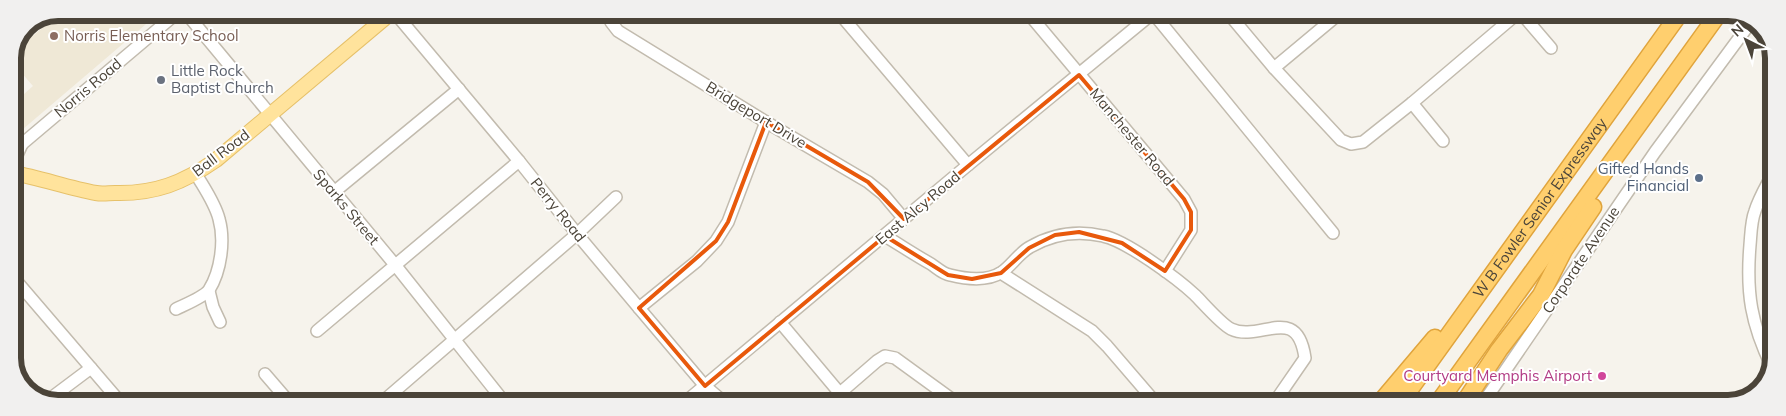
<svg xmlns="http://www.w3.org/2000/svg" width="1786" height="416" font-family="Mulish,sans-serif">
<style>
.education{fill:#efe8d6}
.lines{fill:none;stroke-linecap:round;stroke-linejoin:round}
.minor-casing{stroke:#c2bbae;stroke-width:14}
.major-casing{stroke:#e6c16a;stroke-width:16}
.highway-casing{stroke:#e0a43c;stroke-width:19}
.minor{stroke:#fff;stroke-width:11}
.major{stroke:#ffe39c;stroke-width:14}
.highway{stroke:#ffcf6e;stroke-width:16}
.marked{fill:none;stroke:#e8590c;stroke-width:4;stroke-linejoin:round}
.education-dot{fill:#8d6e63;stroke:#fff;stroke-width:2}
.worship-dot{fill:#6b7280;stroke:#fff;stroke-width:2}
.service-dot{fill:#5c6f8a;stroke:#fff;stroke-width:2}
.hotel-dot{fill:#d1479c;stroke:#fff;stroke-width:2}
.labels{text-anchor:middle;stroke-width:4;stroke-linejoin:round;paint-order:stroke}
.education-label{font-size:15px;fill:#785e54;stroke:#fff;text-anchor:start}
.worship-label{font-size:15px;fill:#5b616d;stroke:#fff;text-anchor:start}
.street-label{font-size:15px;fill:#4b4439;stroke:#fff}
.service-label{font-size:15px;fill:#4e5e75;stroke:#fff;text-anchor:end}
.hotel-label{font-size:15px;fill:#b23c85;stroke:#fff;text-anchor:end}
.rim{fill:none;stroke:#4b4439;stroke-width:6}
</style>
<rect width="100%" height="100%" fill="#f6f3ec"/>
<path class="education" d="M60 13H159L16 135 13 131V104L33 86 13 63V58L16 50Z"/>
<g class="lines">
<defs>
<g id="minor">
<path d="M186 13 396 266 505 403"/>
<path d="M395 13 519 161 577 234 639 308 705 386 725 403"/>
<path d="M610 13 611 22 618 31 766 122 868 182 883 194 904 219"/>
<path d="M839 13 968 165"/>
<path d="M1028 13 1184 199 1191 212V230L1165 271"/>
<path d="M1228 13 1274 68 1341 140 1351 144 1363 142 1412 103 1518 13"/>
<path d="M1521 13 1551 48"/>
<path d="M1274 68 1340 13"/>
<path d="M1412 103 1443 141"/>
<path d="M22 144 177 13"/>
<path d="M13 146 22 144 17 155 13 173"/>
<path d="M334 192 459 89"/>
<path d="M885 236C900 245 915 255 931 264 937 268 943 274 950 275 966 279 987 282 1002 272 1012 265 1019 253 1030 247 1054 233 1077 230 1103 236 1125 240 1178 279 1195 295 1204 304 1221 324 1231 329 1260 343 1297 302 1305 358L1274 403"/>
<path d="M1001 273 1092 331 1107 346 1156 403"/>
<path d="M19 284 121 403"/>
<path d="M209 291 213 307 220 322"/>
<path d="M639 308 697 261 716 241 728 222 766 122"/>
<path d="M176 309C184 305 204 297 209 290 221 271 225 240 219 219 215 203 204 188 196 174"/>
<path d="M780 322 848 403"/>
<path d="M317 331 519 161"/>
<path d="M1772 367C1751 324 1746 293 1750 245 1751 234 1751 221 1755 211 1759 198 1767 185 1773 173"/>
<path d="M265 374 290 403"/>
<path d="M840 393 877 361 885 356 895 358 957 403"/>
<path d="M47 401 91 368"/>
<path d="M381 403 577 234 616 197"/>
<path d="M684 403 968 165 1153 13 1333 233"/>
<path d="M1483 403 1655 152 1751 22"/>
</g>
<path id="major" d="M13 173C41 178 68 188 96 193 102 194 109 193 115 193 155 194 183 183 216 160L391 13"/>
<g id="highway">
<path d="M1380 403 1435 338"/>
<path id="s1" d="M1400 403 1680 13"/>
<path d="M1438 403 1719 13"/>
<path d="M1464 403 1499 350 1541 295 1564 250 1593 207"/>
</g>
</defs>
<use href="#minor" class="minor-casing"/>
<use href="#major" class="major-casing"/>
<use href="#highway" class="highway-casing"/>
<use href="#minor" class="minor"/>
<use href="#major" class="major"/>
<use href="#highway" class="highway"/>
</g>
<path class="marked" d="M1079 75 1184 199 1191 212V230L1165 271 1122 243 1079 232 1055 235 1029 248 1001 273 972 279 948 275 885 236 705 386 639 308 716 241 728 222 766 122 868 182 904 219Z"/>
<circle class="education-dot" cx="54" cy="36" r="5"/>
<circle class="worship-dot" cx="161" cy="80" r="5"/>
<circle class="service-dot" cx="1699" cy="178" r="5"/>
<circle class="hotel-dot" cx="1602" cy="376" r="5"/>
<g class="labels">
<g class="education-label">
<text x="64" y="41">Norris Elementary School</text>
</g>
<g class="worship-label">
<text x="171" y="76">Little Rock<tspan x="171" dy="17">Baptist Church</tspan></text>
</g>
<g class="street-label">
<text transform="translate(88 88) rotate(-40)" y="5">Norris Road</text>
<text transform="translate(756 115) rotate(31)" y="5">Bridgeport Drive</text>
<text transform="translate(1132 137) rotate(50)" y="5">Manchester Road</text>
<text transform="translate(221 153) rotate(-37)" y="5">Ball Road</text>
<text transform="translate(346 207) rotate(50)" y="5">Sparks Street</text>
<text transform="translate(918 208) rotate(-40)" y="5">East Alcy Road</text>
<text dy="5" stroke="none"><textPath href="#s1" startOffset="240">W B Fowler Senior Expressway</textPath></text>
<text transform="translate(558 210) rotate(51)" y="5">Perry Road</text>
<text transform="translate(1581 260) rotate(-56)" y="5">Corporate Avenue</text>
</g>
<g class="service-label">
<text x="1689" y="174">Gifted Hands<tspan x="1689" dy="17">Financial</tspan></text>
</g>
<g class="hotel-label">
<text x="1592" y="381">Courtyard Memphis Airport</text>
</g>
</g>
<path d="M0 0H1786V416H0ZM58 21H1728A37 37 0 0 1 1765 58V358A37 37 0 0 1 1728 395H58A37 37 0 0 1 21 358V58A37 37 0 0 1 58 21Z" fill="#f1f0ef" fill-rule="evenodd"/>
<path class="rim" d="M58 21H1728A37 37 0 0 1 1765 58V358A37 37 0 0 1 1728 395H58A37 37 0 0 1 21 358V58A37 37 0 0 1 58 21Z"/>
<g transform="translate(1746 40) rotate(318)" stroke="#ffffff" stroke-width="4" paint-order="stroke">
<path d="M0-4L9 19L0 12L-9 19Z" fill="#4b4439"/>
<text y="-8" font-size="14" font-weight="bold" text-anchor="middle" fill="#4b4439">N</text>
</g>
</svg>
